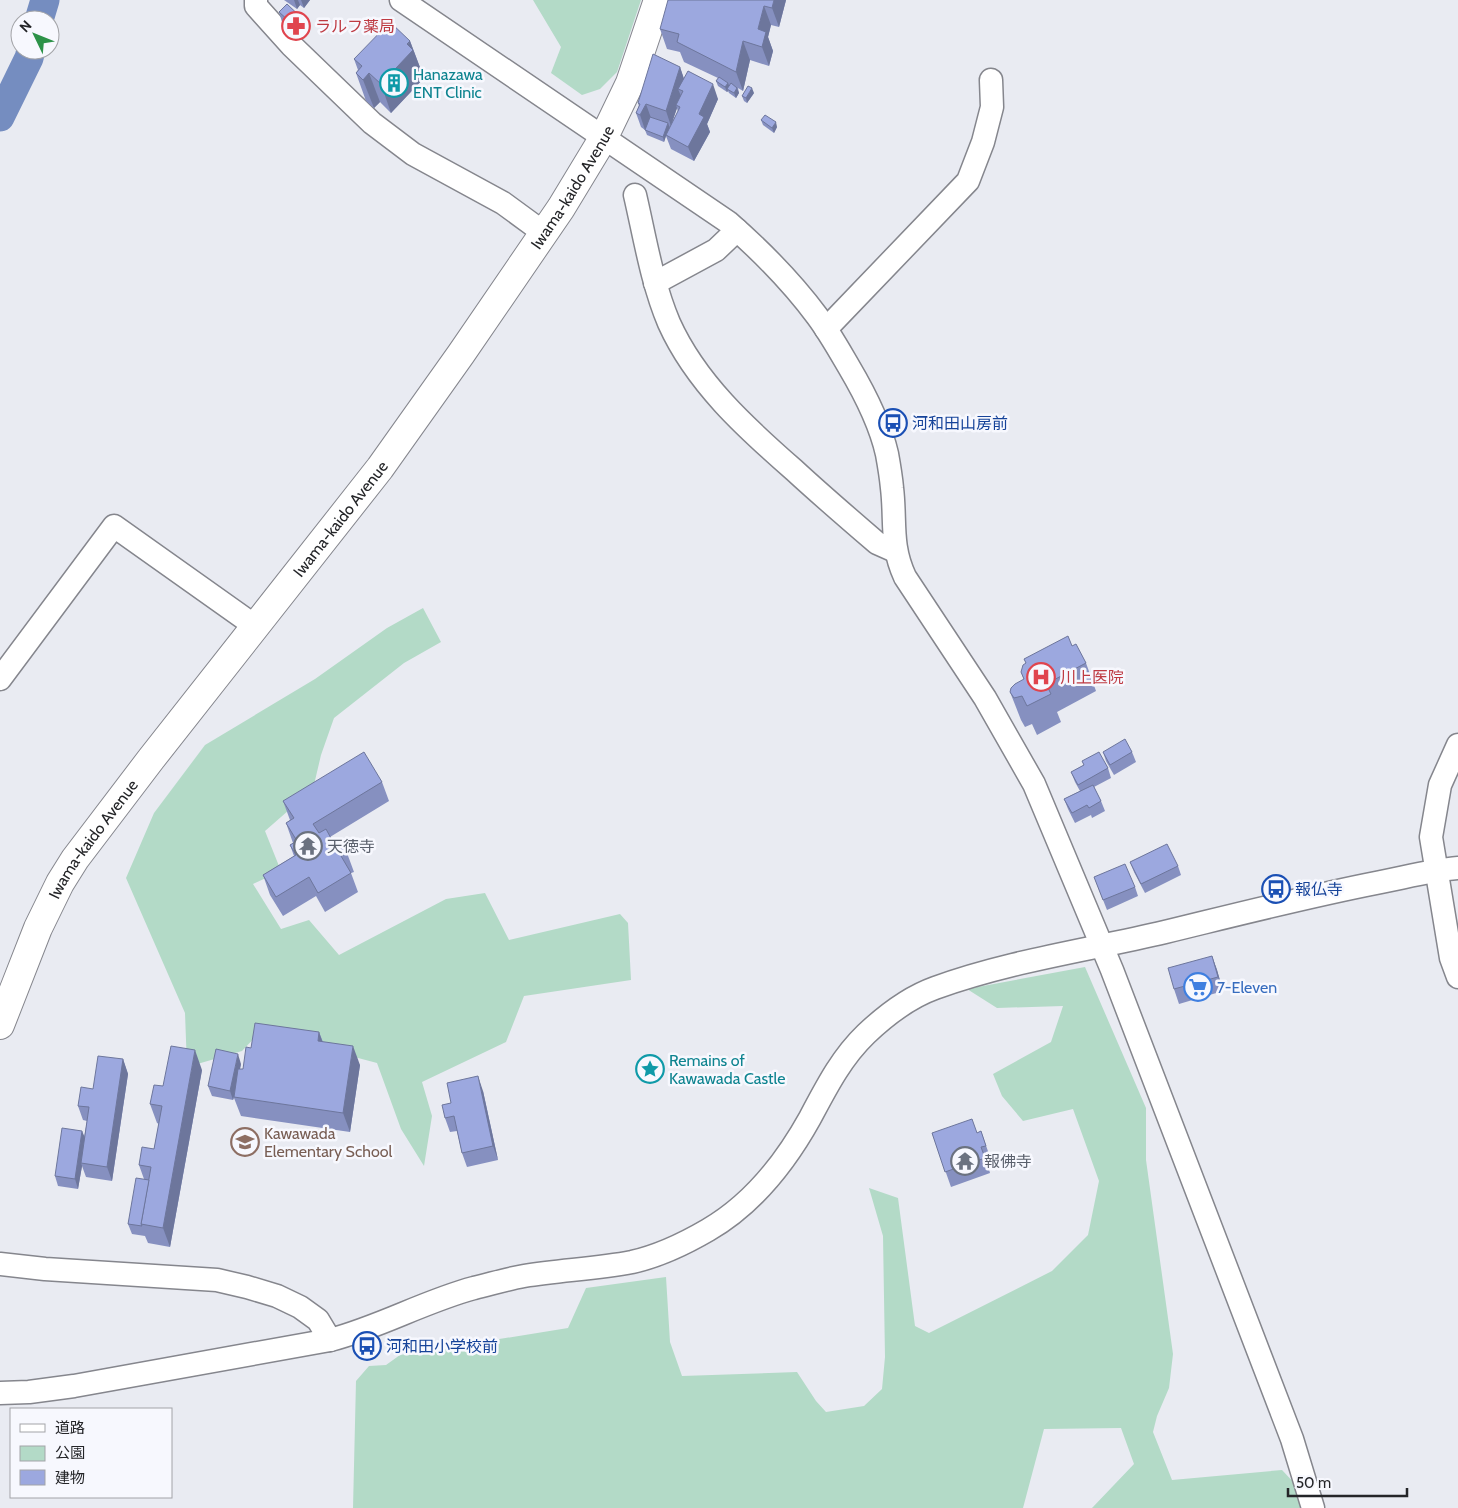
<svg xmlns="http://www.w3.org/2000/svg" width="1458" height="1508" font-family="Cabin,'Noto Sans JP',sans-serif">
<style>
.green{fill:#b3dac7}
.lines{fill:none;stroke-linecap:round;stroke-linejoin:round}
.river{stroke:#758dc0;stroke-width:29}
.minor-casing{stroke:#85868d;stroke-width:25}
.major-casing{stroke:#85868d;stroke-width:30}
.minor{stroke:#fff;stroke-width:22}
.major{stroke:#fff;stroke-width:28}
.wall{fill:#8690c0;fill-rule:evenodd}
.shaded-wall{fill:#6d769c}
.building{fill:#9ca8df;stroke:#6d769c}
.labels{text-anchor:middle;stroke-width:5;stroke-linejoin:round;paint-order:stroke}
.health-label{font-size:16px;fill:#be3a42;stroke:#f7f8fe;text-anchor:start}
.culture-label{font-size:16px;fill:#0d838f;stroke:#f7f8fe;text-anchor:start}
.street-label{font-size:16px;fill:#242528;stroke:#f7f8fe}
.transit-label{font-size:16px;fill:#164399;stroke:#f7f8fe;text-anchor:start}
.worship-label{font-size:16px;fill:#5b616d;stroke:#f7f8fe;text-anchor:start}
.shop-label{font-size:16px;fill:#366cbe;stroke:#f7f8fe;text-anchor:start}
.education-label{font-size:16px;fill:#785e54;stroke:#f7f8fe;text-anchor:start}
</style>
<rect width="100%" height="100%" fill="#e9ebf2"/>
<g class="green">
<path d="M533 0H641L617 72 600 89 582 95 551 73 561 47Z"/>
<path d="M423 608 441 642 404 663 334 718 321 755 313 789 265 831 281 871 253 884 281 929 309 920 339 955 446 899 485 893 509 940 620 914 628 923 631 980 524 996 506 1042 422 1082 432 1116 424 1166 401 1129 377 1063 260 1032 242 1051 187 1067 185 1013 126 878 154 813 205 745 315 679 387 628Z"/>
<path d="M1085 967 1146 1108V1160L1173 1354 1169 1388 1157 1416 1153 1432 1172 1480 1282 1470 1298 1487 1301 1508H1092L1134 1464 1121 1428 1044 1429 1023 1508H353L356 1381 369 1366 386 1365 400 1355 568 1328 586 1288 666 1277 670 1342 682 1376 797 1372 816 1401 826 1412 864 1406 882 1389 885 1357 883 1236 869 1188 898 1198 915 1326 929 1333 1052 1271 1088 1235 1099 1181 1073 1109 1023 1121 1002 1096 993 1074 1051 1042 1063 1006 997 1008 967 989Z"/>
</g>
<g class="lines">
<g class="river">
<path d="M39 20 45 0"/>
<path d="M0 117 29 58 31 50"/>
</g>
<defs>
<g id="minor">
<path d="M256 0V6L291 45 372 123 413 154 503 203 544 233"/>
<path d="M401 0 728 222C760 250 791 281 817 316 829 332 839 350 849 367 865 394 880 423 887 454 889 465 891 477 892 488 896 521 890 545 905 577L985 698 1034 784 1112 970 1292 1439 1313 1508"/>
<path d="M635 195C645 238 652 283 669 323 696 383 746 428 794 470 821 495 849 519 877 543L895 551"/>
<path d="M655 283 716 250 737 230"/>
<path d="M826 329 968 181 983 142 992 107 991 80"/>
<path d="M0 679 114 526 255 626"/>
<path d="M1458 745 1440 785 1431 837 1451 958 1458 977"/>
<path d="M0 1264 45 1269 217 1280 247 1287 277 1296 300 1307 318 1320 330 1340"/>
<path d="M0 1393 29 1392 74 1386 330 1340C380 1327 425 1301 474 1288 491 1284 507 1279 524 1276 560 1270 596 1269 632 1262 659 1256 684 1244 708 1230 753 1204 785 1163 810 1118 826 1088 841 1058 866 1034 886 1015 910 997 935 988 1009 961 1089 950 1165 932 1235 915 1305 897 1376 883 1403 878 1431 870 1458 868"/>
</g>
<g id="major">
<path id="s1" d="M0 1025 38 928 60 883 75 859 151 759 380 468 461 354 561 208 604 137 630 83 658 0"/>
</g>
</defs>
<use href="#minor" class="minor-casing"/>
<use href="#major" class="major-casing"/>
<use href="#minor" class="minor"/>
<use href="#major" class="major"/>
</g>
<g class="wall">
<path d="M284 0H310L304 8 300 5 297 9Z"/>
<path d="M786 0 779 27 771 25 768 37 773 51 769 66 750 60 743 91 738 88 739 93 736 98 729 93 728 91 727 92 718 86 716 81 718 78 684 62 680 52 667 49 660 29Z"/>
<path d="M279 12 305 21 309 30 301 39 282 22Z"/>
<path d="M410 41 424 78 391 113 380 102 374 108 366 101 356 73 358 70 354 59Z"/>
<path d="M680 67 684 79 718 99 707 124 710 132 694 161 671 149 666 136 664 142 647 135 645 130 641 127 636 113 639 106 638 103ZM677 108 678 112 672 122Z"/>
<path d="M754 93 747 103 744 101 742 96Z"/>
<path d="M761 120 777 127 774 133 763 125Z"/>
<path d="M1072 646 1086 663 1096 691 1057 712 1061 722 1037 735 1032 724 1025 727 1021 720 1010 692 1024 680 1021 672 1026 663 1024 659Z"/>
<path d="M1103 752H1132L1136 762 1114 775 1106 761Z"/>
<path d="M1082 761 1108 768 1111 778 1094 787 1101 801 1105 811 1092 818 1091 815 1075 823 1068 809 1064 799 1080 791 1075 782 1071 772 1084 765Z"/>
<path d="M382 782 389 801 330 837 333 842 347 853 354 872 351 873 358 892 325 912 316 896 283 916 270 895 263 875 294 856 290 845 293 843 286 823 290 820 283 801Z"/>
<path d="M1130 862 1178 866 1181 875 1145 893 1134 872Z"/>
<path d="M1094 877 1135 887 1138 896 1107 910Z"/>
<path d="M1212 956 1217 970 1223 991 1179 1004 1174 989Z"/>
<path d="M319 1032 323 1042 360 1065 350 1132 241 1116 234 1098 233 1100 212 1096 208 1086 241 1064 240 1069H243Z"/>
<path d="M123 1059 128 1074 112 1181 86 1177 82 1166 78 1189 58 1186 55 1176 82 1131 84 1138 87 1121 83 1120 78 1106 93 1089Z"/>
<path d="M202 1070 170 1247 148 1243 145 1236 132 1234 128 1224 144 1179 139 1165 154 1149 159 1124 157 1123 150 1104 163 1086Z"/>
<path d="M483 1091 498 1160 467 1167 462 1153 457 1131 450 1132 445 1118 451 1103Z"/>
<path d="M981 1131 991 1160 987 1162 990 1173 951 1187 932 1133H977Z"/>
</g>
<g class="shaded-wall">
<path d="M294 0H298L300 5 297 9Z"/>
<path d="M301 0H310L304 8Z"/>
<path d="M774 0H786L779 27 772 8Z"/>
<path d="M764 6 771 25 768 37 773 51 769 66 762 47 758 29Z"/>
<path d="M305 21 309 30 301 39 298 29Z"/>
<path d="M410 41 424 78 391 113 381 84Z"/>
<path d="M743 41 750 60 743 91 736 72Z"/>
<path d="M680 67 685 82 678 89 681 96 676 105 677 108 671 126 666 111Z"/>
<path d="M369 73 380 102 374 108 363 80Z"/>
<path d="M728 83 730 88 727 89 728 91 727 92 725 87Z"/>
<path d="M713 84 718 99 707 124 710 132 694 161 688 147 699 114Z"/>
<path d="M737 88 739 93 736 98 734 93Z"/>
<path d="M752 88 754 93 747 103 746 98Z"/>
<path d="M646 104 651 118 645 130 640 115Z"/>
<path d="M776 122 777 127 774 133 772 128Z"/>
<path d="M668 123 670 128 666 135V136L664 142 663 137Z"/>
<path d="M1212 956 1217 970 1223 991 1218 977Z"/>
<path d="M319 1032 326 1052 318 1041Z"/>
<path d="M353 1046 360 1065 350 1132 343 1113Z"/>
<path d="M195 1050 202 1070 170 1247 163 1228Z"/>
<path d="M238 1054 241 1064 233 1100 230 1091Z"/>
<path d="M123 1059 128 1074 112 1181 107 1167Z"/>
<path d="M478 1076 483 1091 498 1160 493 1146Z"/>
<path d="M82 1131 86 1140 81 1163 82 1166 78 1189 75 1179Z"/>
</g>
<g class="building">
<path d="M668 0H774L772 8 764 6 758 29 766 32 762 47 743 41 736 72 677 42 679 34 660 29Z"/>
<path d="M287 4 305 21 298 29 279 12Z"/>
<path d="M390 22 410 41 407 44 413 50 381 84 369 73 363 80 356 73 362 66 354 59Z"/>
<path d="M653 54 680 67 666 111 646 104 640 115 636 113 640 104 638 103Z"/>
<path d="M688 71 713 84 699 114 704 117 688 147 666 135 680 107 676 105 683 91 678 89Z"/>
<path d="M719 77 728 83 725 87 716 81Z"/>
<path d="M731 83 737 88 734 93 727 89Z"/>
<path d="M748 86 752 88 746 98 742 96Z"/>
<path d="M765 115 776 122 772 128 761 120Z"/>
<path d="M650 117 668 123 663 137 645 130Z"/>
<path d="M1068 636 1072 646 1076 644 1086 663 1046 684 1051 694 1027 706 1022 696 1014 698 1010 692 1011 688 1015 684 1024 679 1021 672 1023 665 1026 663 1024 659Z"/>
<path d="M1125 739 1132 752 1110 765 1103 752Z"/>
<path d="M364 752 382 782 313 824 319 833 326 829 333 842 339 839 347 853 341 856 351 873 318 893 309 877 276 897 263 875 296 855 290 845 297 841 286 823 294 818 283 801Z"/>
<path d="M1099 752 1108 768 1078 785 1071 772 1084 765 1082 761Z"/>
<path d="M1093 785 1101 801 1089 808 1087 805 1072 813 1064 799Z"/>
<path d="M1167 844 1178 866 1141 884 1130 862Z"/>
<path d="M1125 864 1135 887 1103 900 1094 877Z"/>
<path d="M1212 956 1218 977 1174 989 1168 968Z"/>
<path d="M255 1023 319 1032 318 1041 353 1046 343 1113 234 1097 238 1069H243L246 1047 251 1048Z"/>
<path d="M171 1046 195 1050 163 1228 141 1224 151 1167 139 1165 142 1147 154 1149 162 1106 150 1104 154 1085 163 1086Z"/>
<path d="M216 1049 238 1054 230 1091 208 1086Z"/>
<path d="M98 1056 123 1059 107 1167 81 1163 89 1107 78 1106 81 1087 93 1089Z"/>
<path d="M478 1076 493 1146 462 1153 454 1116 445 1118 442 1105 451 1103 447 1083Z"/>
<path d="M972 1119 977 1133 981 1131 986 1146 981 1147 985 1158 945 1172 932 1133Z"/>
<path d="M62 1128 82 1131 75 1179 55 1176Z"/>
<path d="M136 1178 149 1180 141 1224 142 1226 128 1224Z"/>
</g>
<defs>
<symbol id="pharmacy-ring" viewBox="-11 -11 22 22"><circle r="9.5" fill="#f7f8fe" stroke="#e0444e" stroke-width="1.5"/><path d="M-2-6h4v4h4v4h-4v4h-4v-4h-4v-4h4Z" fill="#e0444e"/></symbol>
<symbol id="building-ring" viewBox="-11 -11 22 22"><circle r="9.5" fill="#f7f8fe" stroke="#0f9aa8" stroke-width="1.5"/><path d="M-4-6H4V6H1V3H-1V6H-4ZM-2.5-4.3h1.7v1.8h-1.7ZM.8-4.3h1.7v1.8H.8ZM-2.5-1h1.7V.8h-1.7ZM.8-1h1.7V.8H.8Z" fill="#0f9aa8"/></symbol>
<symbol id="bus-ring" viewBox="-11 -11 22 22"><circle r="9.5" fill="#f7f8fe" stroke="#1a4fb4" stroke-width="1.5"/><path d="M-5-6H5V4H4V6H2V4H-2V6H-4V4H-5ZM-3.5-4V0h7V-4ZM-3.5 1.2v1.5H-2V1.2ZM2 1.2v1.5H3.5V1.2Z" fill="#1a4fb4"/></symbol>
<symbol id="hospital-ring" viewBox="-11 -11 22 22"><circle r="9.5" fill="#f7f8fe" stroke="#e0444e" stroke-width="1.5"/><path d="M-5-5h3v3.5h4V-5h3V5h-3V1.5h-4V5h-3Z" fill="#e0444e"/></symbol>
<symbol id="temple-ring" viewBox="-11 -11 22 22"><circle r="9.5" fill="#f7f8fe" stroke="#6b7280" stroke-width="1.5"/><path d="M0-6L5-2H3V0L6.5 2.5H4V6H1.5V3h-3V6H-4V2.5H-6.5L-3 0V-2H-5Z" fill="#6b7280"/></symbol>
<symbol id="supermarket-ring" viewBox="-11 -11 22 22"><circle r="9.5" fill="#f7f8fe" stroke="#3f7fe0" stroke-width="1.5"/><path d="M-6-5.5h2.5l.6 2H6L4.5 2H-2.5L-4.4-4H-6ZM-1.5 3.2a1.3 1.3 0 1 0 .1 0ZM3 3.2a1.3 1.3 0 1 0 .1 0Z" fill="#3f7fe0"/></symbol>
<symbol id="sight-ring" viewBox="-11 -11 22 22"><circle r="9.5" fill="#f7f8fe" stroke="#0f9aa8" stroke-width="1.5"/><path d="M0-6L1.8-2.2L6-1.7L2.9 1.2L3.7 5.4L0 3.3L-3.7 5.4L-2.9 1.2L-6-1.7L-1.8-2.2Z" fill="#0f9aa8"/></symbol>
<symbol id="school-ring" viewBox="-11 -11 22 22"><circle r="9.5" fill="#f7f8fe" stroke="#8d6e63" stroke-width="1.5"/><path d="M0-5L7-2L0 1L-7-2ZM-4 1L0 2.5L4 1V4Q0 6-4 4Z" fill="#8d6e63"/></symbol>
</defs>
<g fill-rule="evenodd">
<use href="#pharmacy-ring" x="280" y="10" width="32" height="32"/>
<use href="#building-ring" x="378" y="67" width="32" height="32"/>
<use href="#bus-ring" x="877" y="407" width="32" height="32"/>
<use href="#hospital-ring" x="1025" y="661" width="32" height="32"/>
<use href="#temple-ring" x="292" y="830" width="32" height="32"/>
<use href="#bus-ring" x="1260" y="873" width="32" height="32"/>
<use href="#supermarket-ring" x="1182" y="971" width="32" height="32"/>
<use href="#sight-ring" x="634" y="1053" width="32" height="32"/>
<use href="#school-ring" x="229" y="1126" width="32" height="32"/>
<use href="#temple-ring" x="949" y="1145" width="32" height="32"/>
<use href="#bus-ring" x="351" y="1330" width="32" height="32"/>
</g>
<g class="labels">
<g class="health-label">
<text x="315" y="32">ラルフ薬局</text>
<text x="1060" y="683">川上医院</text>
</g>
<g class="culture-label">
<text x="413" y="80">Hanazawa<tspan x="413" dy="18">ENT Clinic</tspan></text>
<text x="669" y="1066">Remains of<tspan x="669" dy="18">Kawawada Castle</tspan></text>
</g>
<g class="street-label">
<text dy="6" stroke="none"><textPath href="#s1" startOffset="1019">Iwama-kaido Avenue</textPath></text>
<text dy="6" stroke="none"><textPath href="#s1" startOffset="614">Iwama-kaido Avenue</textPath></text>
<text dy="6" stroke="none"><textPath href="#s1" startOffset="209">Iwama-kaido Avenue</textPath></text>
</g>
<g class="transit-label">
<text x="912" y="429">河和田山房前</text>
<text x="1295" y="895">報仏寺</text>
<text x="386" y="1352">河和田小学校前</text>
</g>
<g class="worship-label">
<text x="327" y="852">天徳寺</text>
<text x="984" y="1167">報佛寺</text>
</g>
<g class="shop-label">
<text x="1217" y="993">7-Eleven</text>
</g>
<g class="education-label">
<text x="264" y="1139">Kawawada<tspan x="264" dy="18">Elementary School</tspan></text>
</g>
</g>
<rect x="10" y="1408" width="162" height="90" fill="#f7f8fe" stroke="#a3a4a8"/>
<rect x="20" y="1424" width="25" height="8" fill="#ffffff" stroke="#a3a4a8"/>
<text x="55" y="1433" font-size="15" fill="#242528">道路</text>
<rect x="20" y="1446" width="25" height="15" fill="#b3dac7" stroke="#a3a4a8"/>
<text x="55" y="1458" font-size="15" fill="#242528">公園</text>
<rect x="20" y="1470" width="25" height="15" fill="#9ca8df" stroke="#a3a4a8"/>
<text x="55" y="1483" font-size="15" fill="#242528">建物</text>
<g transform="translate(35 35) rotate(313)"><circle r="24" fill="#f7f8fe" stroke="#a3a4a8"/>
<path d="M0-4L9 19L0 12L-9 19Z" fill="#2c9248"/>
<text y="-8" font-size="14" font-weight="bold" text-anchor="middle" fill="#242528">N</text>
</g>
<path d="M1288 1488v8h119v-8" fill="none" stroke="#242528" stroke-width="2.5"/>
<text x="1296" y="1488" font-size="15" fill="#242528" stroke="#f7f8fe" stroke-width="4" paint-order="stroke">50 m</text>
</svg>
